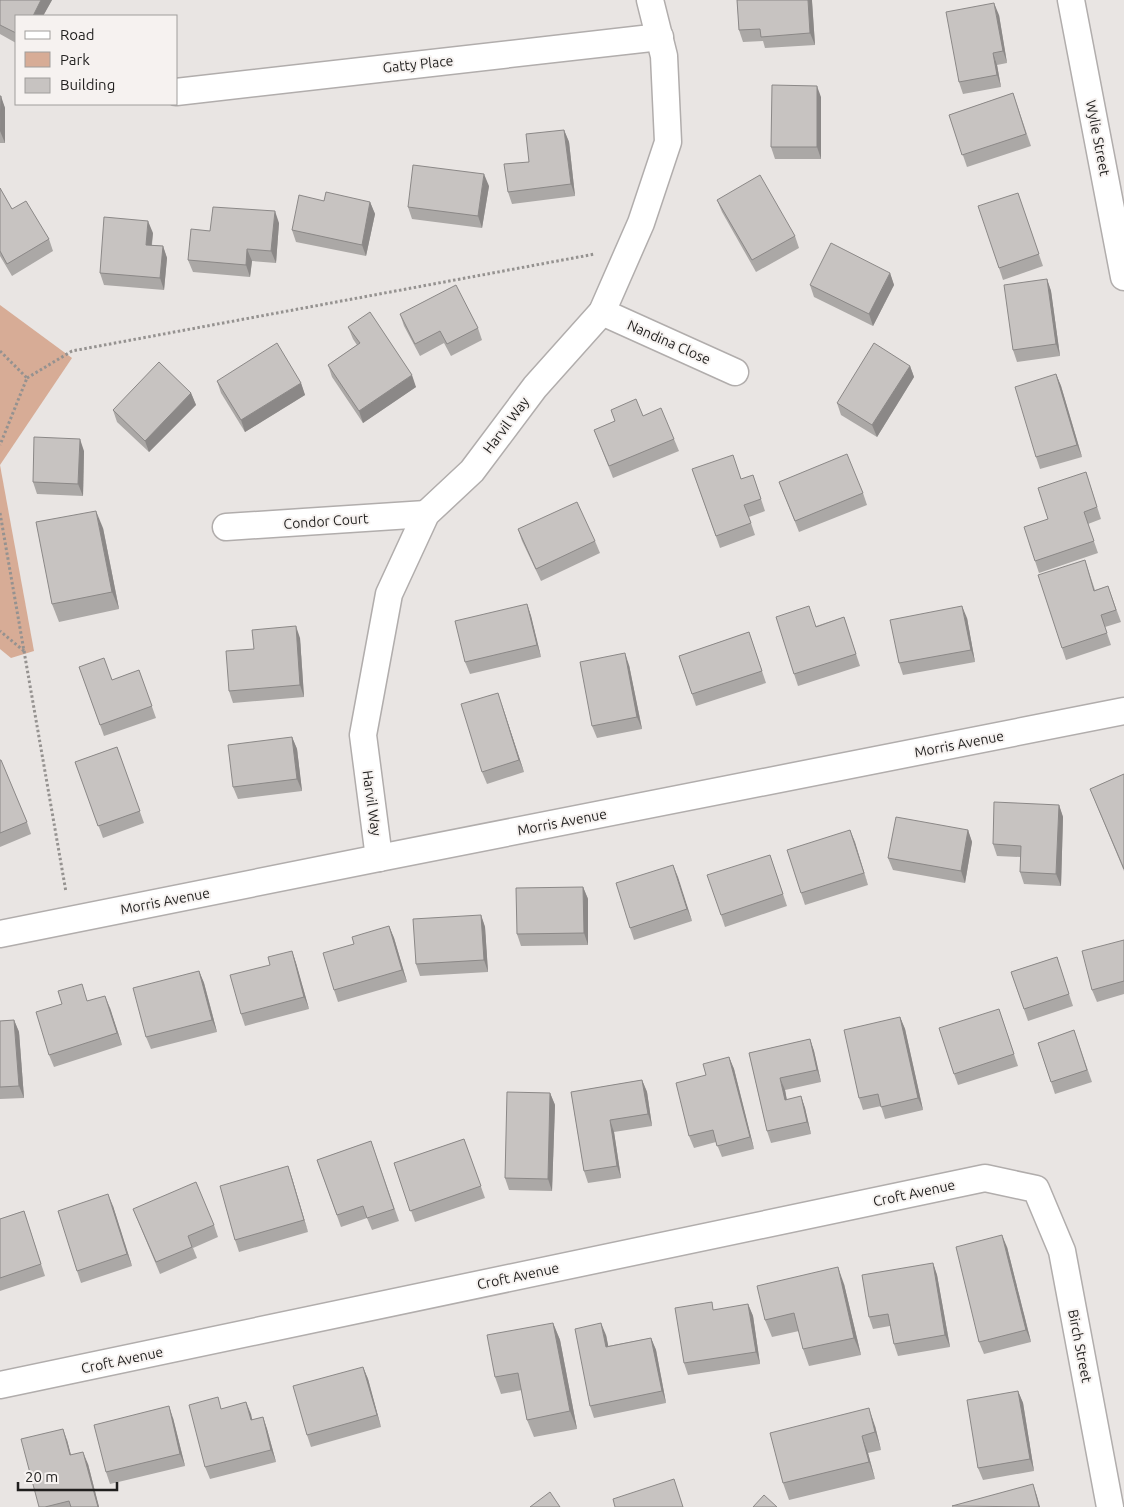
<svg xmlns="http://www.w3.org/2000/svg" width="1124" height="1507" font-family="Ubuntu,sans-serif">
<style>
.green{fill:#d7ac96}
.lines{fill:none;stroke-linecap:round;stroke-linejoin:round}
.minor-casing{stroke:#b1adac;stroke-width:29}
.path{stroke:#959290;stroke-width:3;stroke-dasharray:2.5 2.5;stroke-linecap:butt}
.minor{stroke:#fff;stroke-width:26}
.wall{fill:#aba8a6}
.shaded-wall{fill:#8b8887}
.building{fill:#c7c3c1;stroke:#8b8887}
.labels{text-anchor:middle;stroke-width:4;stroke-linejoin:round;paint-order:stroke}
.street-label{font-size:14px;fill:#201f1e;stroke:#f6f2f0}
</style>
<rect width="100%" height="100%" fill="#e9e5e3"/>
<g class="green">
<path d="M0 305 72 358 0 465Z"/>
<path d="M0 465 34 651 11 658 0 649Z"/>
</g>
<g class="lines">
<defs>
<g id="minor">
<path d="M1071 0 1124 277"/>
<path d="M176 92 660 37"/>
<path d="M602 312 735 372"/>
<path d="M226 527 426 514"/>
<path d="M379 858 363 735 389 594 426 514 472 471 535 387 602 312 641 223 668 142 664 56 650 0"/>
<path d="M0 934 379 858 1124 711"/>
<path d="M0 1385 985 1178 1036 1189 1062 1251 1110 1507"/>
</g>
</defs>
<use href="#minor" class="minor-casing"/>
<g class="path">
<path d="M0 351 27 378 0 445"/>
<path d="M27 378 72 351 595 254"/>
<path d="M0 513 24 651 0 631"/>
<path d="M24 651 66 892"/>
</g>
<use href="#minor" class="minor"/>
</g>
<g class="wall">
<path d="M0 0H52L43 16H16V43L0 34Z"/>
<path d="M737 0H812L815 45 765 48 763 41 743 42 739 30Z"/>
<path d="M999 15 1007 63 997 65 1001 87 963 94 959 82Z"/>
<path d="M1013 93 1031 146 967 167 949 115Z"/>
<path d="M0 96 5 108V143H0Z"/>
<path d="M821 97V159H775L771 147Z"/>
<path d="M564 130 569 142 575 196 512 204 508 192 529 162Z"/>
<path d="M489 186 482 228 412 219 408 207Z"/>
<path d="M0 188 12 209 49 239 53 251 12 276 0 256Z"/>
<path d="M717 200 795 236 799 248 756 272 722 212Z"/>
<path d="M324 201 370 202 375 214 366 256 296 242 292 230Z"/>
<path d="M1022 205 1043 266 1003 280 999 268Z"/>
<path d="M279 223 276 263 252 261 250 277 193 272 188 260 210 231Z"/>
<path d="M153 233 152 245 163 246 167 258 164 290 104 285 100 273Z"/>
<path d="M890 273 894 285 873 326 814 297 810 285Z"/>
<path d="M1047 279 1051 291 1060 356 1017 362 1013 350Z"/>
<path d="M400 314 478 328 482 340 451 356 444 343 420 356 404 326Z"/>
<path d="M348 327 416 387 363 423 332 377 328 365 357 345 353 339Z"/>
<path d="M910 366 914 377 877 437 841 415 837 403Z"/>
<path d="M1056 374 1061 386 1082 457 1040 469 1036 457Z"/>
<path d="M217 381 301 383 305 395 245 432 221 393Z"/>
<path d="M191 393 196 405 149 452 117 422 113 410Z"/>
<path d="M611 410 643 416 674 439 679 451 613 478 594 430 615 421Z"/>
<path d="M84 451 83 496 37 494 33 482Z"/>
<path d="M692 469 742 479 753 475 765 511 749 517 755 535 720 548Z"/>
<path d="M1086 472 1101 519 1088 524 1098 553 1039 573 1035 561 1048 519Z"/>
<path d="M779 482 863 493 867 505 799 532Z"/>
<path d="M103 528 119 609 59 622 52 604Z"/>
<path d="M518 529 595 541 600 553 541 581 522 541Z"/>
<path d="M1085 560 1095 590 1108 586 1121 622 1105 627 1111 645 1066 660 1062 648Z"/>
<path d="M527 604 531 616 541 657 470 674 465 662Z"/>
<path d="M844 617 860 666 798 686 794 674 816 626Z"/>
<path d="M967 618 975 662 903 675 899 663Z"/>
<path d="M749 632 766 683 696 706 679 656Z"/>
<path d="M300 638 304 697 233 703 229 691 254 649Z"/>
<path d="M629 665 642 729 597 738 592 726Z"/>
<path d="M79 667 112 680 139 670 156 718 104 736Z"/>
<path d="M502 705 524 772 487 784 482 772Z"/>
<path d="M292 737 297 749 302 791 238 799 233 787Z"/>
<path d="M117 747 144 823 103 838 75 762Z"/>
<path d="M0 760 27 822 31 834 0 847Z"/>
<path d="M1124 774V871L1090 789Z"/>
<path d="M1059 805 1063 817 1061 886 1024 884 1020 872 1021 857 997 856 993 844Z"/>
<path d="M850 830 868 885 805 905 801 893Z"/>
<path d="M968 830 972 842 965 883 893 870 888 858Z"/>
<path d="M770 855 787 906 725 927 721 915Z"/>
<path d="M673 865 692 921 634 940 630 928Z"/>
<path d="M583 887 588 899V945L521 946 517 934Z"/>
<path d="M481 915 485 927 488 972 420 976 416 964Z"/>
<path d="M389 926 394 938 407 982 338 1002 334 990 354 944Z"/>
<path d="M1124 940V994L1097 1002 1092 990Z"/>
<path d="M292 951 296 963 309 1009 245 1026 241 1014 270 965Z"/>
<path d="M1057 957 1073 1006 1028 1021 1011 972Z"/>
<path d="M199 971 204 983 217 1032 151 1049 146 1037Z"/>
<path d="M88 1001 110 1008 122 1045 54 1067 49 1055Z"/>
<path d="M999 1009 1018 1066 958 1085 954 1074Z"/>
<path d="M900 1017 905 1029 923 1110 885 1119 881 1106 863 1110 859 1098Z"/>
<path d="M14 1020 19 1032 24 1098 0 1099V1021Z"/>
<path d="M1074 1030 1092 1082 1055 1094 1038 1043Z"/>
<path d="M810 1039 814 1051 821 1082 785 1090 787 1100 801 1096 805 1108 811 1134 771 1143 767 1131 749 1053Z"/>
<path d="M729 1057 734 1069 754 1149 722 1157 716 1142 694 1148 689 1136Z"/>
<path d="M642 1080 647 1092 652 1126 614 1132 621 1178 588 1183 584 1171 571 1092Z"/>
<path d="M550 1093 555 1105 552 1191 509 1190 505 1178Z"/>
<path d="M464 1139 485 1198 415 1222 394 1163Z"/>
<path d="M371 1141 399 1221 372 1230 367 1218 341 1227 317 1160Z"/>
<path d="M288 1166 292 1178 308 1232 239 1252 235 1240Z"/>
<path d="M113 1206 132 1266 81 1283 77 1271Z"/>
<path d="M133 1209 214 1225 218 1237 193 1248 197 1258 160 1274Z"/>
<path d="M24 1211 45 1276 0 1291V1219Z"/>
<path d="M1007 1247 1031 1342 984 1354 979 1342Z"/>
<path d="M933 1263 937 1275 950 1347 898 1356 894 1344 890 1326 873 1329 869 1317Z"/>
<path d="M844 1284 861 1355 809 1366 803 1349 799 1331 772 1337 765 1320Z"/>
<path d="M748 1304 753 1316 760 1364 688 1375 684 1363Z"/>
<path d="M553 1323 560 1340 577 1429 534 1437 527 1420 522 1390 501 1394 495 1377Z"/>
<path d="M606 1335 608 1346 651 1338 656 1350 666 1403 594 1418 590 1406Z"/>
<path d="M363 1367 368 1379 381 1427 311 1447 307 1435Z"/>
<path d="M1018 1391 1023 1403 1034 1471 983 1480 978 1468Z"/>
<path d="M246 1402 252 1420 263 1417 267 1429 276 1462 210 1479 205 1467 222 1409Z"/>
<path d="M173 1418 185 1466 110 1484 106 1472Z"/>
<path d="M875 1426 881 1450 868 1453 875 1479 789 1500 783 1483Z"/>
<path d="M67 1440 71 1455 88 1464 99 1507H39Z"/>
</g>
<g class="shaded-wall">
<path d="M41 0H52L43 16H33Z"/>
<path d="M808 0H812V2L815 45 810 33Z"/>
<path d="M994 3 999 15 1007 63 1003 51Z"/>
<path d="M993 53 997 65 1001 87 997 75Z"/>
<path d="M817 86 821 97V159L817 147Z"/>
<path d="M1 96 5 108V143L0 131Z"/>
<path d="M564 130 569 142 575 196 571 184Z"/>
<path d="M484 174 489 186 482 228 478 216Z"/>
<path d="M370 202 375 214 366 256 362 245Z"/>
<path d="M275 211 279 223 276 263 271 251Z"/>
<path d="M148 221 153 233 150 257 146 245Z"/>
<path d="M163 246 167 258 164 290 160 278Z"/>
<path d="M247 249 252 261 250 277 246 265Z"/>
<path d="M890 273 894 285 873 326 869 314Z"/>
<path d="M1047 279 1051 291 1060 356 1056 344Z"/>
<path d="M910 366 914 377 877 437 872 425Z"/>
<path d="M1056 374 1061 386 1082 457 1077 445Z"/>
<path d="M412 375 416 387 363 423 359 411Z"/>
<path d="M301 383 305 395 245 432 241 420Z"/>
<path d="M191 393 196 405 149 452 145 441Z"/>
<path d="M80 439 84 451 83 496 78 484Z"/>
<path d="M96 511 103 528 119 609 112 592Z"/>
<path d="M527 604 531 616 541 657 537 645Z"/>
<path d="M962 606 967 618 975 662 971 650Z"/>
<path d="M296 626 300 638 304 697 300 685Z"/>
<path d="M625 653 629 665 642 729 637 717Z"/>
<path d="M498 693 502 705 524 772 519 760Z"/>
<path d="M292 737 297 749 302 791 297 779Z"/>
<path d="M1059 805 1063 817 1061 886 1056 874Z"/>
<path d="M850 830 855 842 868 885 864 873Z"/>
<path d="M968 830 972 842 965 883 961 871Z"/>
<path d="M673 865 678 877 692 921 687 909Z"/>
<path d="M583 887 588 899V945L584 933Z"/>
<path d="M481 915 485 927 488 972 484 960Z"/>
<path d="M389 926 394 938 407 982 402 970Z"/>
<path d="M292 951 296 963 309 1009 304 997Z"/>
<path d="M199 971 204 983 217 1032 212 1020Z"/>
<path d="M105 996 110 1008 122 1045 117 1033Z"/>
<path d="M900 1017 905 1029 923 1110 918 1098Z"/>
<path d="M14 1020 19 1032 24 1098 19 1086Z"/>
<path d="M810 1039 814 1051 821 1082 817 1070Z"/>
<path d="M729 1057 734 1069 754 1149 750 1137Z"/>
<path d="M780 1078 785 1090 789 1112 785 1100Z"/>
<path d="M642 1080 647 1092 652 1126 648 1114Z"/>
<path d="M550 1093 555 1105 552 1191 548 1179Z"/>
<path d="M801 1096 805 1108 811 1134 807 1122Z"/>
<path d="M610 1120 614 1132 621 1178 617 1166Z"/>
<path d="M288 1166 292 1178 308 1232 304 1220Z"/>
<path d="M108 1194 113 1206 132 1266 127 1254Z"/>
<path d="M1002 1235 1007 1247 1031 1342 1026 1330Z"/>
<path d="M933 1263 937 1275 950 1347 945 1335Z"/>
<path d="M838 1267 844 1284 861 1355 854 1338Z"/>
<path d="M748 1304 753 1316 760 1364 756 1352Z"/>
<path d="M553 1323 560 1340 577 1429 570 1411Z"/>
<path d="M601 1323 606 1335 611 1359 606 1347Z"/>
<path d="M651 1338 656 1350 666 1403 662 1391Z"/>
<path d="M363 1367 368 1379 381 1427 377 1415Z"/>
<path d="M1018 1391 1023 1403 1034 1471 1030 1459Z"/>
<path d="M246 1402 251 1414 255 1432 251 1420Z"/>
<path d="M169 1406 173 1418 185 1466 180 1454Z"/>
<path d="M869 1408 875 1426 881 1450 875 1432Z"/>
<path d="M263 1417 267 1429 276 1462 271 1450Z"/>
<path d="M63 1429 67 1440 74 1467 70 1455Z"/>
<path d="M862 1436 868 1453 875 1479 869 1462Z"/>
<path d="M83 1452 88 1464 99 1507H98Z"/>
<path d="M1033 1484 1037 1496 1040 1507H1039Z"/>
</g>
<g class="building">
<path d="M0 0H41L33 16H16V33L0 25Z"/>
<path d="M737 0H808L810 33 761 37 760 29 739 30Z"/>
<path d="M994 3 1003 51 993 53 997 75 959 82 946 12Z"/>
<path d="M772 85 817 86V147H771Z"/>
<path d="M1013 93 1026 134 962 155 949 115Z"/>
<path d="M0 96H1L0 131Z"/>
<path d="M564 130 571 184 508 192 504 164 529 162 526 134Z"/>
<path d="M413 165 484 174 478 216 408 207Z"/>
<path d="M760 175 795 236 752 260 717 200Z"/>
<path d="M0 188 12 209 26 201 49 239 7 264 0 251Z"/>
<path d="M326 192 370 202 362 245 292 230 299 195 324 201Z"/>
<path d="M1018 193 1039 254 999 268 978 206Z"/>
<path d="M213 207 275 211 271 251 247 249 246 265 188 260 191 229 210 231Z"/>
<path d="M104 217 148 221 146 245 163 246 160 278 100 273Z"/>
<path d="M831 243 890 273 869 314 810 285Z"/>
<path d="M1047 279 1056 344 1013 350 1004 285Z"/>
<path d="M456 285 478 328 447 344 440 331 415 344 400 314Z"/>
<path d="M370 312 412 375 359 411 328 365 360 343 348 327Z"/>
<path d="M277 343 301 383 241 420 217 381Z"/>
<path d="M874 343 910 366 872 425 837 403Z"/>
<path d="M159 362 191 393 145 441 113 410Z"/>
<path d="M1056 374 1077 445 1036 457 1015 387Z"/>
<path d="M636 399 643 416 661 408 674 439 609 466 594 430 615 421 611 410Z"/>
<path d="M34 437 80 439 78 484 33 482Z"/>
<path d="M847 454 863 493 795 521 779 482Z"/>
<path d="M733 455 741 479 753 475 761 499 744 505 751 523 716 536 692 469Z"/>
<path d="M1086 472 1097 507 1084 512 1094 541 1035 561 1024 527 1048 519 1038 488Z"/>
<path d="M577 502 595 541 536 569 518 529Z"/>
<path d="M96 511 112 592 52 604 36 522Z"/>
<path d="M1085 560 1094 591 1108 586 1116 610 1101 615 1107 633 1062 648 1038 575Z"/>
<path d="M527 604 537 645 465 662 455 621Z"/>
<path d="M809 606 816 627 844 617 856 654 794 674 776 617Z"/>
<path d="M962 606 971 650 899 663 890 620Z"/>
<path d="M296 626 300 685 229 691 226 651 254 649 252 630Z"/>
<path d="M749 632 762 671 692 694 679 656Z"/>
<path d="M625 653 637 717 592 726 580 662Z"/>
<path d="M104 658 112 680 139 670 152 706 100 725 79 667Z"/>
<path d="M498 693 519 760 482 772 461 704Z"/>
<path d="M292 737 297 779 233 787 228 745Z"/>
<path d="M117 747 140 811 98 826 75 762Z"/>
<path d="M0 760H1L27 822 0 833Z"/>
<path d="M1124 774V869L1090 789Z"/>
<path d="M994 802 1059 805 1056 874 1020 872 1021 846 993 844Z"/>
<path d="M896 817 968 830 961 871 888 858Z"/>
<path d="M850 830 864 873 801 893 787 850Z"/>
<path d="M770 855 783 894 721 915 707 875Z"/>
<path d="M673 865 687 909 630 928 616 883Z"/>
<path d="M583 887 584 933 517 934 516 888Z"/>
<path d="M481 915 484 960 416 964 413 919Z"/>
<path d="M389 926 402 970 334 990 323 953 354 944 352 937Z"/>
<path d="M1124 940V981L1092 990 1082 951Z"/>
<path d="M292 951 304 997 241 1014 230 975 270 965 268 957Z"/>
<path d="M1057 957 1069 994 1024 1009 1011 972Z"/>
<path d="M199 971 212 1020 146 1037 133 988Z"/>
<path d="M82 984 87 1001 105 996 117 1033 49 1055 36 1012 62 1004 58 991Z"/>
<path d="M999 1009 1014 1054 954 1074 939 1028Z"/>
<path d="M900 1017 918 1098 881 1107 878 1094 859 1098 844 1030Z"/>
<path d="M14 1020 19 1086 0 1087V1021Z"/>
<path d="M1074 1030 1087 1070 1051 1082 1038 1043Z"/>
<path d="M810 1039 817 1070 780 1078 785 1100 801 1096 807 1122 767 1131 749 1053Z"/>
<path d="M729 1057 750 1137 717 1146 713 1130 689 1136 676 1083 706 1075 703 1064Z"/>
<path d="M642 1080 648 1114 610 1120 617 1166 584 1171 571 1092Z"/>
<path d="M507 1092 550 1093 548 1179 505 1178Z"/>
<path d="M464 1139 481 1186 410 1211 394 1163Z"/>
<path d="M371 1141 394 1209 367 1218 363 1206 337 1215 317 1160Z"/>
<path d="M288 1166 304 1220 235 1240 220 1186Z"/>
<path d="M196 1182 214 1225 188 1236 192 1247 156 1262 133 1209Z"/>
<path d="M108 1194 127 1254 77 1271 58 1211Z"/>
<path d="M24 1211 41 1264 0 1278V1219Z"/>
<path d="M1002 1235 1026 1330 979 1342 956 1247Z"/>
<path d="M933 1263 945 1335 894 1344 888 1314 869 1317 862 1275Z"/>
<path d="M838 1267 854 1338 803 1349 794 1313 765 1320 757 1286Z"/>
<path d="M712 1302 713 1310 748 1304 756 1352 684 1363 675 1308Z"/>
<path d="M553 1323 570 1411 527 1420 518 1373 495 1377 487 1335Z"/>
<path d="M601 1323 606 1347 651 1338 662 1391 590 1406 575 1329Z"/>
<path d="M363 1367 377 1415 307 1435 293 1386Z"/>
<path d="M1018 1391 1030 1459 978 1468 967 1400Z"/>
<path d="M218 1397 221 1409 246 1402 251 1420 263 1417 271 1450 205 1467 189 1405Z"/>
<path d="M169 1406 180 1454 106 1472 94 1425Z"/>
<path d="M869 1408 875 1432 862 1436 869 1462 783 1483 770 1433Z"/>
<path d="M63 1429 70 1455 83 1452 98 1507H71L69 1501 45 1507H39L21 1439Z"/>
<path d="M674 1479 683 1507H615L613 1499Z"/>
<path d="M1033 1484 1039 1507 952 1506Z"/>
<path d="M550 1492 560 1507H530Z"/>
<path d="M764 1495 777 1507H753Z"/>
</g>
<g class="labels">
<g class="street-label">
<text transform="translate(418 64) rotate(-6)" y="5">Gatty Place</text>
<text transform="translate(1098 138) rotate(79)" y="5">Wylie Street</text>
<text transform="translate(669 342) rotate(24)" y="5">Nandina Close</text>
<text transform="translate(506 425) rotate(-53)" y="5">Harvil Way</text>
<text transform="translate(326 521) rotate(-4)" y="5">Condor Court</text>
<text transform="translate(959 744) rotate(-11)" y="5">Morris Avenue</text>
<text transform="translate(372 803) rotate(82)" y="5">Harvil Way</text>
<text transform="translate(562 822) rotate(-11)" y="5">Morris Avenue</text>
<text transform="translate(165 901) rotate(-11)" y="5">Morris Avenue</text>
<text transform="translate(914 1193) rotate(-12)" y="5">Croft Avenue</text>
<text transform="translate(518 1276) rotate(-12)" y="5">Croft Avenue</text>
<text transform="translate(1080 1346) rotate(79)" y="5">Birch Street</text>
<text transform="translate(122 1360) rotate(-12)" y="5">Croft Avenue</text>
</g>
</g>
<rect x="15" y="15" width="162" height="90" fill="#f6f2f0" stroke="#a09e9c"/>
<rect x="25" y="31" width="25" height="8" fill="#ffffff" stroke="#a09e9c"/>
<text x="60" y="40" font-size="15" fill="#201f1e">Road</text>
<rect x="25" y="52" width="25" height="15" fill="#d7ac96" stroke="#a09e9c"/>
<text x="60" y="65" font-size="15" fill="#201f1e">Park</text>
<rect x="25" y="78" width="25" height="15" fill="#c7c3c1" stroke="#a09e9c"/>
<text x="60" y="90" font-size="15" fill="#201f1e">Building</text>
<path d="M18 1482v8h99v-8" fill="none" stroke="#201f1e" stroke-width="2.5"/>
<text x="25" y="1482" font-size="15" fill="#201f1e" stroke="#f6f2f0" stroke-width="4" paint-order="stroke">20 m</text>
</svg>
